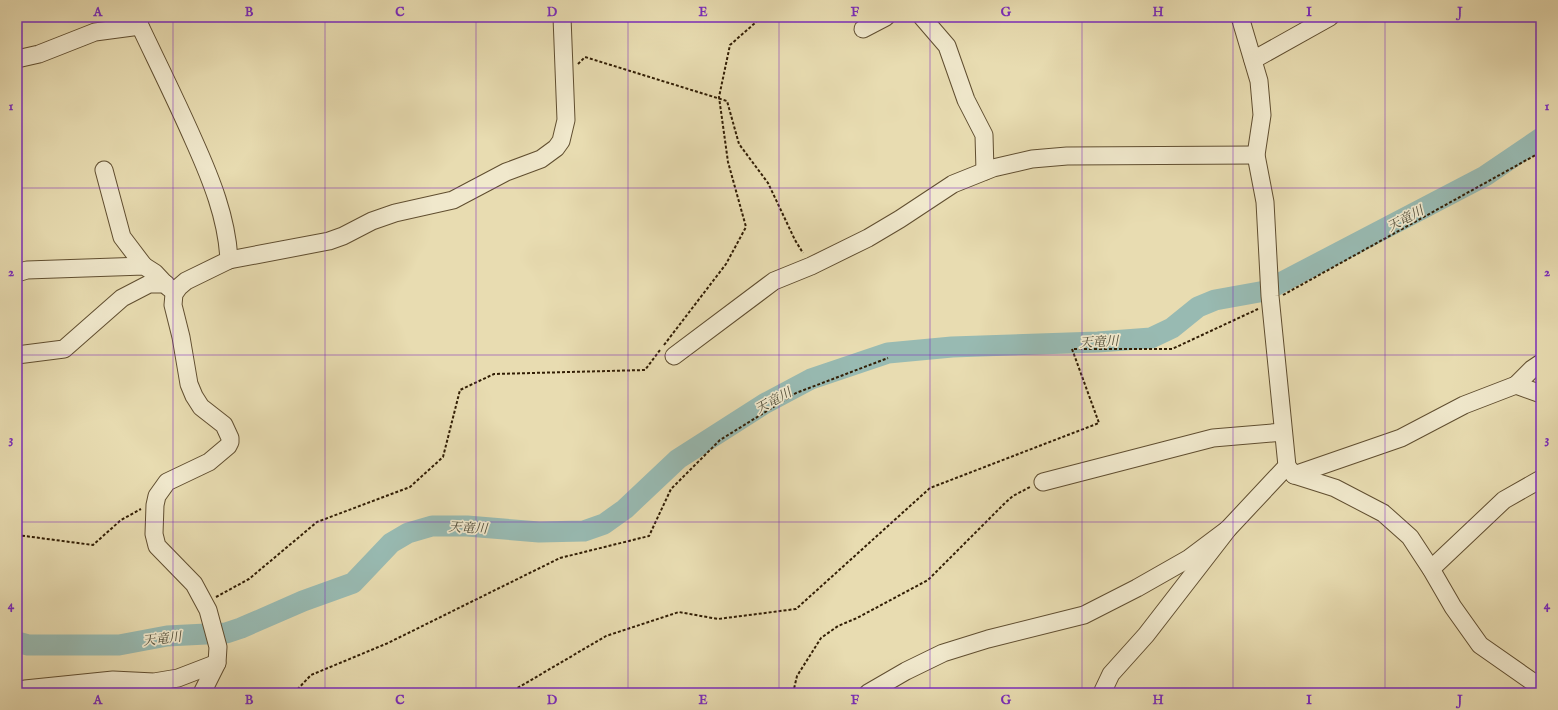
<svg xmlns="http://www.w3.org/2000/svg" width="1558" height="710" font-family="'IM FELL English','Noto Serif JP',serif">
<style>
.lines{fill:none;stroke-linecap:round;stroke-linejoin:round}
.river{stroke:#98bab2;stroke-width:21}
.minor-casing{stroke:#604e30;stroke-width:19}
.path{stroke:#321e05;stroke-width:2;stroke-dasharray:3 2;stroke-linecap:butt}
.minor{stroke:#f0e8cc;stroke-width:17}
.grid{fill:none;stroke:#7b2cbf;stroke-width:1;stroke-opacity:0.55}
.labels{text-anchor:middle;stroke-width:3.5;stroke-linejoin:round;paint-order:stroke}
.water-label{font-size:13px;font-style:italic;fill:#514d39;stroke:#f0e8cc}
.neatline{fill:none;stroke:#7b2cbf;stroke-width:1.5}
.grid-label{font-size:13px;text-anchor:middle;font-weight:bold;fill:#7b2cbf}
</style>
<rect width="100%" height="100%" fill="#e8dcb1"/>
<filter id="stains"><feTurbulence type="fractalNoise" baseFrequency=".005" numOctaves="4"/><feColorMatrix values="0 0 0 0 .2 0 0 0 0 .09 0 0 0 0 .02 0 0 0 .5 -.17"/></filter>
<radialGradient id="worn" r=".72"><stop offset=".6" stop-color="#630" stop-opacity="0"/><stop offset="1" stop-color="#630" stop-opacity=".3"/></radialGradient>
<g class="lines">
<path class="river" d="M17 642 28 645H119L167 636 226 633 241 628 303 601 353 583 391 543 408 533 432 526H467L539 532 584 531 604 524 625 509 678 459 764 404 811 379 888 353 952 347 1098 342 1151 338 1172 328 1198 307 1215 300 1265 291 1485 176 1541 138"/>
<defs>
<g id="minor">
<path d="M138 17 140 26C158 64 177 102 194 141 211 179 227 218 229 260"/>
<path d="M922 17 947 46 966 100 984 135 985 171"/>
<path d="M1240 17 1259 81 1262 115 1256 155 1265 202 1270 296 1287 466 1294 475 1335 488 1383 513 1410 537 1431 569 1453 607 1480 645 1530 680 1541 686"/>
<path d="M863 29 886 17"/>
<path d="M17 59 39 54 95 32 140 26"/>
<path d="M1253 60 1330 17"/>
<path d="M104 170 122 237 144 266"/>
<path d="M17 273 27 270 144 266 155 273 169 288"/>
<path d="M17 355 64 349 122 298 149 284H166"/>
<path d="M674 356 774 281 811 266 868 238 900 219 953 184 993 168 1032 159 1067 156 1256 155"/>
<path d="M1516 385 1532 369 1541 363"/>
<path d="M1294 475 1401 438 1464 405 1516 385 1541 394"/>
<path d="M1043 482 1213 438 1283 432"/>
<path d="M1431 569 1504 500 1541 479"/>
<path d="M17 692 25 689 113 680 154 682 178 678 217 663"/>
<path d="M202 693 217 663 218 647 208 610 194 584 157 546 154 534 155 505 157 496 167 482 209 462 228 446 230 442V438L224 425 201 407 194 396 189 384 181 337 173 305 174 294 179 287 186 281 229 260 329 241 343 236 372 221 395 213 453 200 506 172 541 159 556 148 561 141 566 120 562 17"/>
<path d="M868 693 906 671 943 653 988 639 1084 615 1137 588 1188 559 1228 529"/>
<path d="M1102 693 1111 674 1146 635 1228 529 1287 466"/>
</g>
</defs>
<use href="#minor" class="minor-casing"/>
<g class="path">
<path d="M578 64 585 57 727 101 739 144 768 183 795 240 803 253"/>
<path d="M1283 295 1541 152"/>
<path d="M664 345 726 264 746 227 728 162 719 97 730 45 755 23 759 17"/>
<path d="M17 535 93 545 121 520 141 509"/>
<path d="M216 597 249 579 317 522 410 487 443 457 460 390 494 374 645 370 660 350"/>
<path d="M294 693 311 675 388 643 560 558 649 536 671 489 720 440 796 393 888 358"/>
<path d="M509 693 606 636 679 612 718 619 796 609 930 488 1099 423 1072 349H1172L1258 309"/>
<path d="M793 693 797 676 821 638 838 626 857 618 928 580 1005 503 1013 496 1030 487"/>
</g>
<use href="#minor" class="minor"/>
</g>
<path class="grid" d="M173 17V693M325 17V693M476 17V693M628 17V693M779 17V693M930 17V693M1082 17V693M1233 17V693M1385 17V693M17 188H1541M17 355H1541M17 522H1541"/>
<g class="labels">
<g class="water-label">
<text transform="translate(1405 218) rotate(-28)" y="5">天竜川</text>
<text transform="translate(1099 341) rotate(-3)" y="5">天竜川</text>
<text transform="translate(773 400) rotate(-29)" y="5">天竜川</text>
<text transform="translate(468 527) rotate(3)" y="5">天竜川</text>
<text transform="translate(162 638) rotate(-7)" y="5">天竜川</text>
</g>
</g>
<rect width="1558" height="710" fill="none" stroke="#e8dcb1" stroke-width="44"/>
<rect x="22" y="22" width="1514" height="666" class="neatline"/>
<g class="grid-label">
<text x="98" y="16">A</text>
<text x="249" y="16">B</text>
<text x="400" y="16">C</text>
<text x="552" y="16">D</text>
<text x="703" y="16">E</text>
<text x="855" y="16">F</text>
<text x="1006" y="16">G</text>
<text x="1158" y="16">H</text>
<text x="1309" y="16">I</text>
<text x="1460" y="16">J</text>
<text x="11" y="110">1</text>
<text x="1547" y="110">1</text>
<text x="11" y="276">2</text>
<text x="1547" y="276">2</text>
<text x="11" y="443">3</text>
<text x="1547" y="443">3</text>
<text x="11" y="609">4</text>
<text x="1547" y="609">4</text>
<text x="98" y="704">A</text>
<text x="249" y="704">B</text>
<text x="400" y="704">C</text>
<text x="552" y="704">D</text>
<text x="703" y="704">E</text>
<text x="855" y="704">F</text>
<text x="1006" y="704">G</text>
<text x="1158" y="704">H</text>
<text x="1309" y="704">I</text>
<text x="1460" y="704">J</text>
</g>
<rect width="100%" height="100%" filter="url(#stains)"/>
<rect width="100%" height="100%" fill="url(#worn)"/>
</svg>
